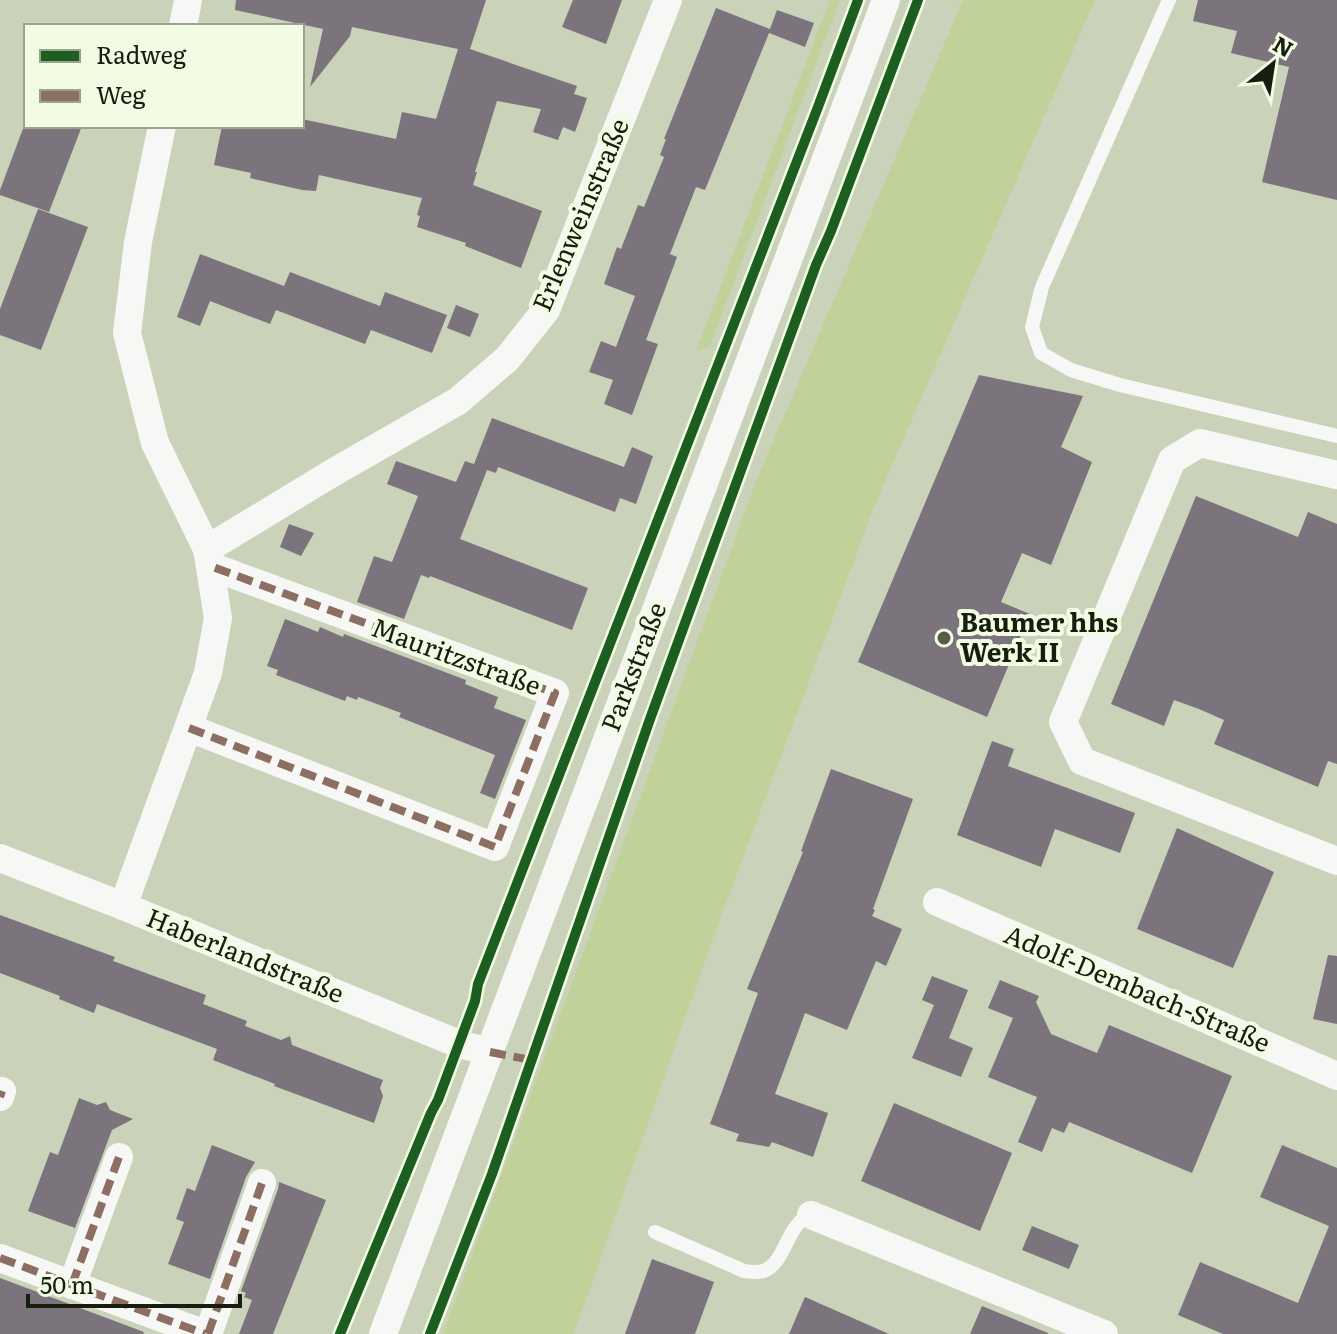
<svg xmlns="http://www.w3.org/2000/svg" width="1337" height="1334" font-family="Literata,serif">
<style>
.green{fill:#c0d29a}
.building{fill:#7b747c}
.lines{fill:none;stroke-linecap:round;stroke-linejoin:round}
.service{stroke:#f7f8f5;stroke-width:14}
.minor{stroke:#f7f8f5;stroke-width:28}
.quiet{stroke:#8d6e63;stroke-width:8;stroke-dasharray:16 8;stroke-linecap:butt}
.cycleway-casing{stroke:#f2fbe3;stroke-width:15}
.cycleway{stroke:#1b5e20;stroke-width:10}
.poi-dot{fill:#565d4a;stroke:#f2fbe3;stroke-width:3}
.labels{text-anchor:middle;stroke-width:8;stroke-linejoin:round;paint-order:stroke}
.street-label{font-size:26px;fill:#181e0d;stroke:#f2fbe3}
.poi-label{font-size:26px;font-weight:bold;fill:#181e0d;stroke:#f2fbe3;text-anchor:start}
</style>
<rect width="100%" height="100%" fill="#cad2ba"/>
<g class="green">
<path d="M830 0H840L710 346 696 351Z"/>
<path d="M963 0H1095L876 502 712 941 574 1334H443L757 479Z"/>
</g>
<g class="building">
<path d="M236 0H486L470 49 577 86 574 94 587 98 575 132 563 127 558 140 533 132 541 109 497 101 475 172H477L473 185 542 211 521 268 465 246 466 243 417 227 420 216 417 215 422 198 319 175 316 191 302 190 250 178 251 173 214 165 222 126H302V119L396 139 402 112 436 119 458 49 352 27 350 36 310 87 323 29 235 10Z"/>
<path d="M573 0H622L606 44 562 27Z"/>
<path d="M1198 0H1337V200L1262 182 1289 67 1231 53 1237 31 1193 21Z"/>
<path d="M716 8 770 29 777 10 814 23 805 47 769 33 705 190 696 187 670 254 677 257 646 340 658 344 632 415 604 404 613 380 589 372 601 341 616 347 635 296 604 284 617 247 621 249 638 205 644 207 664 157 660 155 666 139H664Z"/>
<path d="M24 126H82L49 212 0 195V190Z"/>
<path d="M38 209 88 227 41 350 0 335V309Z"/>
<path d="M200 254 284 286 290 272 380 306 385 292 447 315 432 353 371 330 365 344 276 310 270 324 210 301 200 326 177 317Z"/>
<path d="M456 305 479 314 470 337 447 328Z"/>
<path d="M979 375 1083 396 1061 447 1092 462 1051 565 1022 553 1001 602 1030 614 987 717 858 662Z"/>
<path d="M492 418 624 467 632 447 653 456 636 504 620 498 615 512 498 467 496 473 487 470 460 539 588 588 572 630 430 576 429 578 421 575 404 619 357 602 374 556 392 562 418 496 387 484 396 461 456 482 465 461 474 464Z"/>
<path d="M1196 496 1298 537 1308 512 1337 524V764L1328 761 1318 787 1214 744 1224 720 1199 709 1174 700 1164 726 1111 704Z"/>
<path d="M289 524 314 533 301 556 280 547Z"/>
<path d="M285 619 318 632 320 627 343 637 344 634 466 680 465 684 498 697 494 708 526 720 495 799 480 793 495 755 399 717 401 713 358 697 357 700 347 696 345 701 276 675 278 670 267 666Z"/>
<path d="M992 741 1014 749 1008 766 1135 813 1120 853 1055 829 1041 867 957 835Z"/>
<path d="M831 769 913 799 873 909 875 910 872 916 902 929 886 966 876 961 847 1030 805 1013 775 1094 828 1113 813 1157 772 1142 769 1147 736 1141 739 1134 710 1124 758 993 747 989 803 852 801 851Z"/>
<path d="M1177 828 1274 872 1233 968 1137 929Z"/>
<path d="M0 915 115 957 113 961 206 995 203 1004 247 1021 245 1026 281 1040 290 1036 292 1045 383 1080 380 1088 383 1096 374 1123 274 1086 275 1084 213 1060 217 1049 97 1004 94 1013 59 999 60 996 0 973Z"/>
<path d="M1328 955 1337 956V1024L1313 1019Z"/>
<path d="M932 976 968 990 949 1038 973 1048 961 1077 912 1058 934 1005 922 1000Z"/>
<path d="M1000 980 1039 996 1036 1002 1051 1034 1097 1053 1109 1025 1232 1076 1192 1173 1069 1122 1064 1133 1052 1128 1042 1152 1018 1142 1037 1097 988 1077 1013 1018 988 1008Z"/>
<path d="M79 1098 97 1105 106 1102 110 1110 133 1119 112 1130 75 1228 28 1211 50 1152 58 1155Z"/>
<path d="M894 1103 1012 1153 980 1231 861 1181Z"/>
<path d="M212 1145 255 1162 246 1177 210 1279 168 1264 184 1222 176 1219 187 1188 195 1191Z"/>
<path d="M1282 1145 1337 1168V1334H1223L1178 1315 1200 1262 1298 1303 1329 1226 1260 1197Z"/>
<path d="M279 1182 326 1200 273 1334H239L252 1300 244 1297 246 1293 241 1291 278 1189Z"/>
<path d="M1032 1226 1079 1245 1069 1269 1022 1250Z"/>
<path d="M652 1259 714 1282 695 1334H625Z"/>
<path d="M0 1278 144 1332 143 1334H0Z"/>
<path d="M805 1297 889 1334H789Z"/>
<path d="M982 1306 1048 1333V1334H970Z"/>
</g>
<g class="lines">
<g class="service">
<path d="M1169 0 1042 287 1032 327 1041 353 1071 370 1120 385 1337 436"/>
<path d="M655 1232 744 1271C750 1272 757 1273 763 1271 786 1264 786 1223 811 1215"/>
</g>
<g class="minor">
<path d="M183 26 188 0"/>
<path d="M1337 475 1200 443 1172 460 1063 722 1082 761 1337 861"/>
<path d="M207 549 334 472 458 401 507 359 546 310 668 0"/>
<path d="M189 728 495 847 555 693 210 566"/>
<path d="M0 858 123 906 459 1044 490 1052"/>
<path d="M937 902 1337 1076"/>
<path d="M123 906 208 673 218 618 207 549 155 443 127 333 138 242 162 126"/>
<path d="M0 1097 2 1091"/>
<path d="M811 1215 1104 1334"/>
<path d="M0 1258 205 1334"/>
<path d="M72 1285 119 1157"/>
<path d="M208 1334 262 1183"/>
<path d="M383 1334 886 0"/>
</g>
<g class="quiet">
<path d="M189 728 495 847 555 693 210 566"/>
<path d="M490 1052 531 1060"/>
<path d="M0 1097 2 1091"/>
<path d="M0 1258 205 1334"/>
<path d="M72 1285 119 1157"/>
<path d="M208 1334 262 1183"/>
</g>
<defs>
<g id="cycleway">
<path d="M340 1334 431 1113 438 1100 475 1001 478 984 818 107 858 0"/>
<path d="M430 1334 492 1174 650 719 816 265 831 231 918 0"/>
</g>
</defs>
<use href="#cycleway" class="cycleway-casing"/>
<use href="#cycleway" class="cycleway"/>
</g>
<circle class="poi-dot" cx="944" cy="638" r="8"/>
<g class="labels">
<g class="street-label">
<text transform="translate(581 215) rotate(-67)" y="9">Erlenweinstraße</text>
<text transform="translate(456 657) rotate(20)" y="9">Mauritzstraße</text>
<text transform="translate(634 667) rotate(-69)" y="9">Parkstraße</text>
<text transform="translate(245 956) rotate(22)" y="9">Haberlandstraße</text>
<text transform="translate(1137 989) rotate(23)" y="9">Adolf-Dembach-Straße</text>
</g>
<g class="poi-label">
<text x="960" y="632">Baumer hhs<tspan x="960" dy="30">Werk II</tspan></text>
</g>
</g>
<rect x="24" y="24" width="280" height="104" fill="#f2fbe3" stroke="#9ba38d" stroke-width="2"/>
<rect x="40" y="50" width="40" height="12" fill="#1b5e20" stroke="#9ba38d" stroke-width="2"/>
<text x="96" y="64" font-size="24" fill="#181e0d">Radweg</text>
<rect x="40" y="90" width="40" height="12" fill="#8d6e63" stroke="#9ba38d" stroke-width="2"/>
<text x="96" y="104" font-size="24" fill="#181e0d">Weg</text>
<g transform="translate(1273 64) rotate(30)" stroke="#f2fbe3" stroke-width="6" paint-order="stroke">
<path d="M0-6L14 30L0 20L-14 30Z" fill="#181e0d"/>
<text y="-12" font-size="22" font-weight="bold" text-anchor="middle" fill="#181e0d">N</text>
</g>
<path d="M28 1294v12h212v-12" fill="none" stroke="#181e0d" stroke-width="4"/>
<text x="40" y="1294" font-size="24" fill="#181e0d" stroke="#f2fbe3" stroke-width="6" paint-order="stroke">50 m</text>
</svg>
